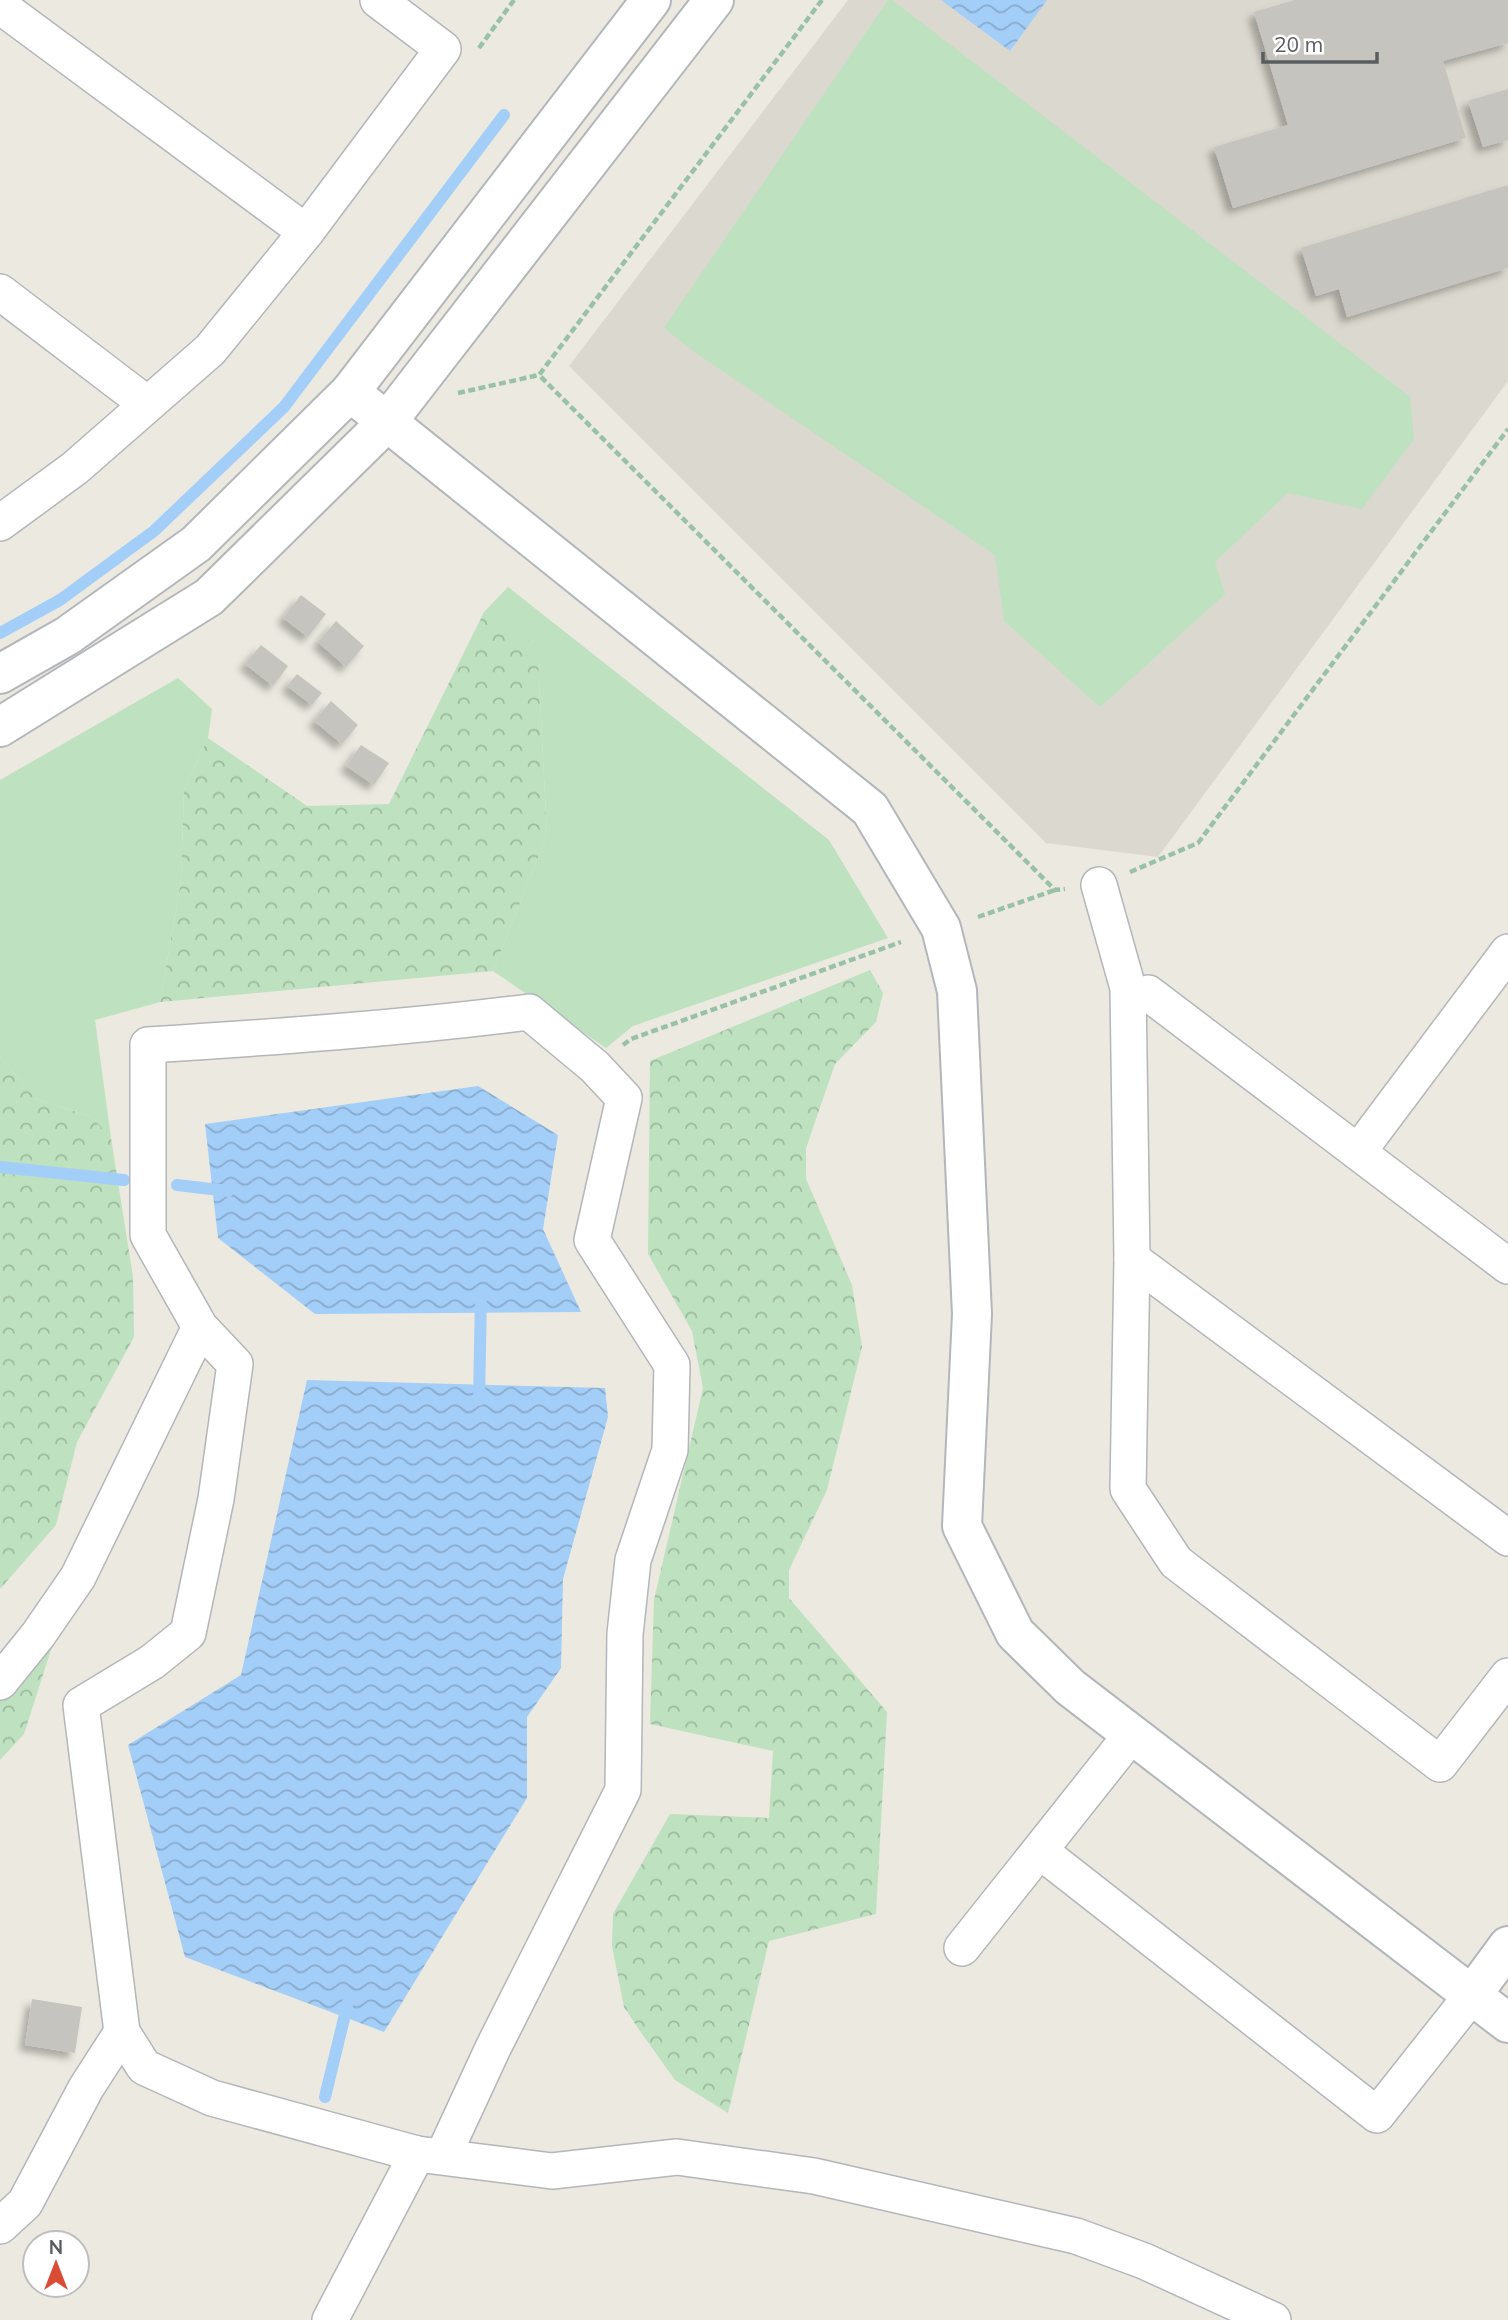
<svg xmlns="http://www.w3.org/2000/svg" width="1508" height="2320" font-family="Mulish,sans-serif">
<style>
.education{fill:#dbd8cf}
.grass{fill:#bee1c0}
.forest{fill:url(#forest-crowns)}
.water{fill:url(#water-waves)}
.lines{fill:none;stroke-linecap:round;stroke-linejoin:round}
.stream{stroke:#a3cef8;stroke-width:12}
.building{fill:#c6c4be;filter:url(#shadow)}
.minor-casing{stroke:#b3b6ba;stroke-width:38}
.tertiary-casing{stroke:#b3b6ba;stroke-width:42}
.path{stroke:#98c1a7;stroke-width:4.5;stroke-dasharray:7 3.5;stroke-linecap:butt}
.minor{stroke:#fff;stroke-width:35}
.tertiary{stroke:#fff;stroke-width:38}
</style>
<defs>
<pattern id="forest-crowns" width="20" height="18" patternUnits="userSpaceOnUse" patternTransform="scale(1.75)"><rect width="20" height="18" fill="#bee1c0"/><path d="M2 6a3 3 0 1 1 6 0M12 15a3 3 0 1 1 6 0" fill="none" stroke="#9dba9f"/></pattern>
<pattern id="water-waves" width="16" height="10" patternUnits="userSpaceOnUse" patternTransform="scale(1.75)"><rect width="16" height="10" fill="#a3cef8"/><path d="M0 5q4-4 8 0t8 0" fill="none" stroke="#8ac"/></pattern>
<filter id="shadow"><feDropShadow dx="-6" dy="6" stdDeviation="3.5" flood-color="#0004"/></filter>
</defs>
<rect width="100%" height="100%" fill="#ebe9e0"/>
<path class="education" d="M848 0H1508V381L1158 857 1046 843 569 366Z"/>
<g class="grass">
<path d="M888 0H892L1410 397 1414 439 1362 509 1288 493 1215 562 1225 594 1100 707 1004 621 995 555 690 349 664 328Z"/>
<path d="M508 587 829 840 888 938 633 1026 606 1048 493 971 547 835 538 659 484 612Z"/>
<path d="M178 678 212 709 208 738 184 790 181 881 160 1002 95 1020 111 1138 92 1117 36 1099 0 1057V780Z"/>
</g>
<g class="forest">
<path d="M484 612 524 632 538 659 547 835 493 971 160 1002 181 881 184 790 208 738 307 806 389 804Z"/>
<path d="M870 970 883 993 876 1022 835 1064 806 1148V1179L852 1285 862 1347 827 1490 789 1570V1598L887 1712 876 1914 769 1941 728 2113 675 2080 640 2031 624 2007 612 1946 613 1914 670 1814 769 1818 773 1751 650 1724 654 1600 703 1388 692 1331 648 1254 650 1061Z"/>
<path d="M0 1057 36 1099 92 1117 111 1138 133 1277 134 1337 77 1442 56 1525 0 1589Z"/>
<path d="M57 1631 24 1734 0 1760V1701Z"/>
</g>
<g class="water">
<path d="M941 0H1047L1010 51Z"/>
<path d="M478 1086 558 1135 543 1229 581 1312 315 1314 218 1238 205 1124Z"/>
<path d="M307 1380 605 1388 608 1417 563 1579 561 1668 527 1717V1798L384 2032 185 1957 128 1745 241 1675Z"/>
</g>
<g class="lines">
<g class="stream">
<path d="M0 633 60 600 154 531 284 407 504 115"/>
<path d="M0 1167 124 1180"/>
<path d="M177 1185 228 1191"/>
<path d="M479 1400 481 1296"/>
<path d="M325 2097 348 2002"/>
</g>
</g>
<g class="building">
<path d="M1295 0H1508V43L1443 61 1466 138 1233 208 1214 147 1288 125 1254 12Z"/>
<path d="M1508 89V140L1483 147 1468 101Z"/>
<path d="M1508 185V268L1347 317 1339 289 1316 296 1301 248Z"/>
<path d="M301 595 326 614 308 637 283 618Z"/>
<path d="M336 621 364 646 346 667 318 642Z"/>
<path d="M261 645 288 666 273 686 245 664Z"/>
<path d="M297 674 322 693 312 705 287 686Z"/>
<path d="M331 701 358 725 342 744 314 721Z"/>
<path d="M361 745 389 763 374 785 346 766Z"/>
<path d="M32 1999 82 2007 75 2053 25 2045Z"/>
</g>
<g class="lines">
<defs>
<g id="minor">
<path d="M0 6 306 232"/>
<path d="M0 292 147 404"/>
<path d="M0 523 75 468 210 350 306 232 443 49 378 0"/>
<path d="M1099 885 1128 988 1132 1259 1128 1489 1176 1562 1440 1764 1508 1676"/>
<path d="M1148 993 1508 1266"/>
<path d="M1358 1152 1508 952"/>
<path d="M1132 1259 1508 1538"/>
<path d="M0 1682 38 1635 78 1577 200 1327"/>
<path d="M1040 1851 1377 2115 1472 1995"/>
<path d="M962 1948 1132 1734"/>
<path d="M443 2156 493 2048 623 1790 625 1634 633 1560 670 1450 672 1365 592 1240 624 1098 595 1067 529 1012C403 1028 276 1037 148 1045V1235L200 1327 235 1364 216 1499 188 1633 152 1662 81 1705 122 2032 144 2067 212 2098 417 2154 552 2171 677 2157 814 2176 1076 2236 1144 2261 1273 2320"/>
<path d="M0 2226 25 2203 86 2088 122 2032"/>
<path d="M330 2320 417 2154"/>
</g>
<g id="tertiary">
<path d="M350 392 870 809 941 928 957 991 972 1314 962 1526 1015 1633 1070 1687 1508 2023"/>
<path d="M0 674 67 636 196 544 350 392 651 0"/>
<path d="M0 727 209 597 387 422 714 0"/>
<path d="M1472 1995 1508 1946"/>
</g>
</defs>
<use href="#minor" class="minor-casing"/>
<use href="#tertiary" class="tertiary-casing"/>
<g class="path">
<path d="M822 0 539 375 1055 890 1065 889"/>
<path d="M479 48 514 0"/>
<path d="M458 393 539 375"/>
<path d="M1130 872 1198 843 1508 429"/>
<path d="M978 917 1055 890"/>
<path d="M623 1045 631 1039 901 942"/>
</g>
<use href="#minor" class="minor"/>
<use href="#tertiary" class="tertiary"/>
</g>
<g transform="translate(56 2264)"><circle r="33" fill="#ffffff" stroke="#bdbebf" stroke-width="2"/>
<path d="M0-5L12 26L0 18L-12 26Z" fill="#db4c36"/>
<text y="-10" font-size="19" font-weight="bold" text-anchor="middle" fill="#595c60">N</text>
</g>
<path d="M1263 52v10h114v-10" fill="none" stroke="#595c60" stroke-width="3.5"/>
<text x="1274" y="52" font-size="21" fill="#595c60" stroke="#ffffff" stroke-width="5" paint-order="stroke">20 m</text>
</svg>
